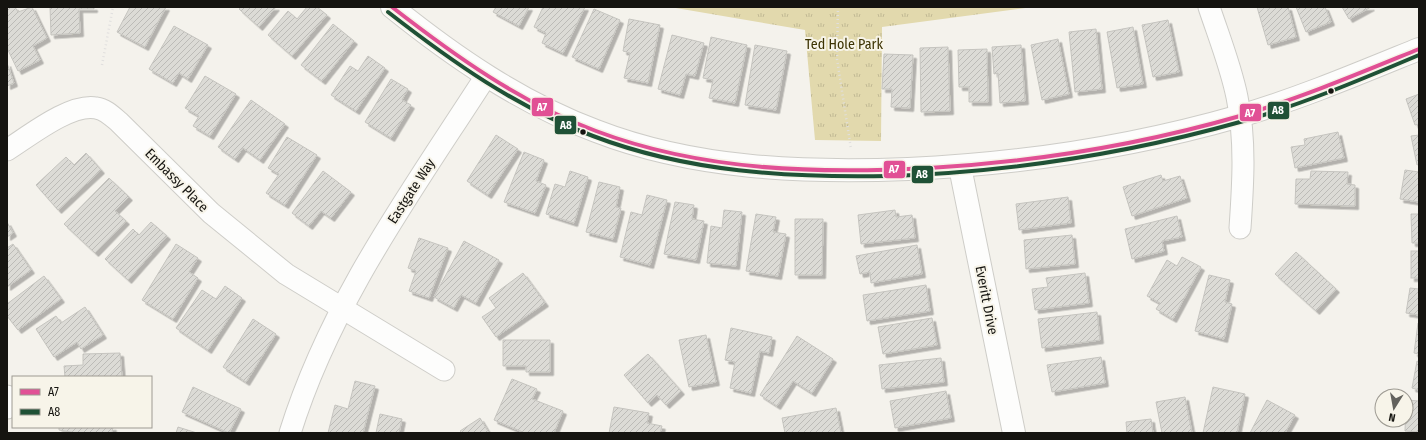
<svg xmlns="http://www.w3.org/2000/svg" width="1426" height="440" font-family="'Fira Sans Condensed',sans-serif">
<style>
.grass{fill:url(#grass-tufts)}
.building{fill:url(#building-hatch);stroke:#c5c4bf;filter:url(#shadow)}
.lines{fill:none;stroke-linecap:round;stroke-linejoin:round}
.minor-casing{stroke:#cecdc8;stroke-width:23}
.tertiary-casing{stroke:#cecdc8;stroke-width:24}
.path{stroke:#e0dfde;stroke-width:2.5;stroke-dasharray:1 3;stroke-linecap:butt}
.minor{stroke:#fdfdfc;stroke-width:21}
.tertiary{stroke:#fdfdfc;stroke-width:22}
.bus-1-casing{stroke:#f7f4e9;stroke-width:7}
.bus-2-casing{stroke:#f7f4e9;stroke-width:7}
.bus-1{stroke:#e15095;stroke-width:4}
.bus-2{stroke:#1f5136;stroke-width:4}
.bus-dot{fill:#151410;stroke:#f7f4e9;stroke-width:1.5}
.labels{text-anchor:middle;stroke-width:4;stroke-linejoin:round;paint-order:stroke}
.park-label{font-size:14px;fill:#3c3303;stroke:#f7f4e9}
.street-label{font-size:14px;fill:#151410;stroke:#f7f4e9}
.line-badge{stroke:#f7f4e9;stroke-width:1.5}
.badge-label{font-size:11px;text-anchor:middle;font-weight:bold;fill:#fff}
</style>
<defs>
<pattern id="grass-tufts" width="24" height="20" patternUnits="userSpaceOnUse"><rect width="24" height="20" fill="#e2d9ad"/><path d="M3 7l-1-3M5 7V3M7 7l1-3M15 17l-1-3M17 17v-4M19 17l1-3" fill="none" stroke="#c1b994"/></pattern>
<pattern id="building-hatch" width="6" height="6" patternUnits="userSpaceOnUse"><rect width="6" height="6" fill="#dcdbd6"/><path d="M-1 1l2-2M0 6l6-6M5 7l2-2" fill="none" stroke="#bcbbb7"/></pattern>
<filter id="shadow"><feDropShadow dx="3.5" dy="3.5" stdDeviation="0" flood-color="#0004"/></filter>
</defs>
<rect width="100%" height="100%" fill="#f4f2ec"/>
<path class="grass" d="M670 7H1033L882 27 881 141 815 140 805 30Z"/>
<g class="building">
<path d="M7 7H15L18 12 32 7 47 38 33 46 40 60 18 71 7 48Z"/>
<path d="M50 7H94V9H79L80 33 51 35Z"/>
<path d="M130 7H166L145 47 117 32Z"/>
<path d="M241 7H276L259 27 239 9Z"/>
<path d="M307 7H317L327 15 292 56 268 35 288 11 297 19Z"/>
<path d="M496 7H529L519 26 493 12Z"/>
<path d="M543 7H585L563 53 542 43 546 33 534 27Z"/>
<path d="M1257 7H1288L1296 37 1268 45Z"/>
<path d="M1296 7H1325L1331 22 1306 32Z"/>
<path d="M1342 7H1371L1349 19Z"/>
<path d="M594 9 620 20 599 69 572 57Z"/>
<path d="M629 19 660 25 648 83 624 78 630 53 623 51Z"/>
<path d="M1168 20 1179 72 1153 77 1142 25Z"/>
<path d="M333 24 354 41 322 81 301 65Z"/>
<path d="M174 26 208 45 188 79 179 73 173 83 149 69Z"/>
<path d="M1133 27 1143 84 1117 88 1107 32Z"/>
<path d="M1096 29 1102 89 1075 92 1069 32Z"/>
<path d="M672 35 704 43 695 76 686 74 680 95 658 89Z"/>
<path d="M711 37 747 45 735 103 709 98 713 80 703 78Z"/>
<path d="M1058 39 1069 94 1042 100 1031 45Z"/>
<path d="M755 45 787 51 776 110 745 105Z"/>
<path d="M1021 45 1025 101 1000 103 998 73 994 74 992 47Z"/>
<path d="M948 47 950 111 921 112 920 48Z"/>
<path d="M987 49 988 102H969V87H959L958 50Z"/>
<path d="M884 54 913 55 910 108 891 107 892 89H882Z"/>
<path d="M368 56 385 68 356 111 331 95 350 66 358 71Z"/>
<path d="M7 63 14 83 7 86Z"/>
<path d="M205 76 236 94 210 136 193 126 199 116 185 108Z"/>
<path d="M391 79 408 89 402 100 411 105 391 138 365 122Z"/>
<path d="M1419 94V124L1415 125 1406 99Z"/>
<path d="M251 100 285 124 260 160 243 148 235 159 218 147Z"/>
<path d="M1338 132 1344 158 1295 168 1291 147 1305 145 1304 139Z"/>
<path d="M496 135 518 149 488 195 467 181Z"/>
<path d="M1419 135V164L1417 165 1411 136Z"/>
<path d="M287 137 317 155 285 205 266 193 279 174 268 168Z"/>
<path d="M524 152 544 160 536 181 546 185 535 213 504 202Z"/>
<path d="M86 153 101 170 58 210 36 185 66 157 74 165Z"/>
<path d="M1405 170 1419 172V202L1400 199Z"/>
<path d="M323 171 351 192 331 218 321 211 309 226 292 213Z"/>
<path d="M570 171 588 177 574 223 546 214 555 184 565 187Z"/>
<path d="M1311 171 1348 172 1347 184 1355 185V206L1295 204 1296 179H1310Z"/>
<path d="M1161 175 1163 181 1180 176 1187 198 1132 216 1123 187Z"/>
<path d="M109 178 129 197 115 211 126 221 95 253 64 224Z"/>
<path d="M599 182 620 187 616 207 621 208 613 239 586 232Z"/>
<path d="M647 195 667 200 650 265 620 257 631 212 642 215Z"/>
<path d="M1068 197 1071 223 1019 230 1016 204Z"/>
<path d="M675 202 694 205 692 219 704 221 696 260 664 254Z"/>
<path d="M724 210 742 212 736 266 707 263 711 226 722 228Z"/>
<path d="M895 210 896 217 912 215 915 238 861 244 858 215Z"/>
<path d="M756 214 776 217 773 232 786 234 778 276 746 271Z"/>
<path d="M1411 214H1419V243H1412Z"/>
<path d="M1177 216 1182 237 1162 241 1164 251 1132 259 1125 229Z"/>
<path d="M795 219H823L822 275H795Z"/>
<path d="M7 222 13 233 7 237Z"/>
<path d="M151 222 167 236 128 280 105 259 133 229 139 235Z"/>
<path d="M1072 235 1075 264 1026 269 1024 240Z"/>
<path d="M419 238 448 248 429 298 409 291 416 271 408 268Z"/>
<path d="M464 241 499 260 476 303 461 295 454 308 434 297Z"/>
<path d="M13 244 31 270 7 287V248Z"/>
<path d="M176 244 198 258 189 272 198 278 173 319 142 300Z"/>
<path d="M917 245 922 274 871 283 870 272 860 274 856 256Z"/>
<rect x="1411" y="251" width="8" height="27"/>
<path d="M1296 252 1336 289 1316 311 1275 274Z"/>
<path d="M1182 257 1201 267 1173 319 1156 309 1160 303 1147 296 1167 260 1177 266Z"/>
<path d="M523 273 545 303 496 337 482 317 496 308 489 298Z"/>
<path d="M1085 273 1089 303 1035 310 1032 289 1048 287 1046 278Z"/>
<path d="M1209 275 1230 280 1225 302 1232 304 1224 339 1195 331Z"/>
<path d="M44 276 61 299 18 330 7 316V304Z"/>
<path d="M926 285 930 311 867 321 863 295Z"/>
<path d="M225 286 242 298 208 350 176 328 202 290 216 299Z"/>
<path d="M1410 288 1419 289V315L1406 313Z"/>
<path d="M85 307 103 335 81 349 77 342 54 357 36 329 56 316 61 323Z"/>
<path d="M1097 312 1100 340 1042 348 1038 319Z"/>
<path d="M932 318 937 345 883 354 878 327Z"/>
<path d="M253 319 276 334 246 382 223 367Z"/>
<path d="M1418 323H1419V354L1414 353Z"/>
<path d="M731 328 772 337 769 353 760 351 751 393 730 388 735 362 725 360Z"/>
<path d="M706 335 716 382 689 387 679 340Z"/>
<path d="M797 336 833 359 812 393 793 381 777 406 760 395Z"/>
<path d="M503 340H550V372H526V366H503Z"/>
<path d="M120 353 122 377H65L64 366 83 365V354Z"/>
<path d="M648 354 681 391 666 405 657 395 648 403 624 375Z"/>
<path d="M1101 357 1105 383 1052 392 1047 365Z"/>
<path d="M941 358 944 382 882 389 879 365Z"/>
<path d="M1417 361 1419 362V390L1412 388Z"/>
<path d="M512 379 537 389 532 399 563 411 554 433H525L494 420Z"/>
<path d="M355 381 375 386 363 433H328L335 405 348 409Z"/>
<path d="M193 387 241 409 229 433 182 412Z"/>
<path d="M1213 387 1245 394 1237 433H1203Z"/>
<path d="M946 391 951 418 895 428 890 401Z"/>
<path d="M1185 397 1192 433H1162L1156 402Z"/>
<path d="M1267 400 1295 415 1285 433H1250Z"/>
<path d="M1406 400 1419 401V432L1405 431Z"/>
<path d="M614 407 649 413 647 423 662 426 660 433H609Z"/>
<path d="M836 408 841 433H785L782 418Z"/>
<path d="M380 414 402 419 399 433H376Z"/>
<path d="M480 418 489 433H462L460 431Z"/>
<path d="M1151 419 1153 433H1127L1126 422Z"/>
<path d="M59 427H113L112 433H77L59 430Z"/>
<path d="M178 427 197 433H176Z"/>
</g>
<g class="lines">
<defs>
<g id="minor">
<path d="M1209 7C1219 37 1231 67 1237 97 1246 141 1243 184 1240 228"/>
<path d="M7 150C28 137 70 103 96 108 105 109 112 116 119 122L211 213 286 274 444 370"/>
<path d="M7 396V408"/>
<path d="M290 433C331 301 412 191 486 76"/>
</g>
<g id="tertiary">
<path d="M392 7C454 57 521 103 596 131 694 169 803 173 908 169 1020 164 1132 147 1240 116 1301 98 1360 73 1419 49"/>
<path d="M960 167 1014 433"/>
</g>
</defs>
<use href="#minor" class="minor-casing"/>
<use href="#tertiary" class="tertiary-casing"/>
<g class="path">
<path d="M838 7 837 59 851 149"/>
<path d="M102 65 113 7"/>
</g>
<use href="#minor" class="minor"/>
<use href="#tertiary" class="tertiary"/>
<defs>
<path id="bus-1" d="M392 7C455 56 521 103 596 131 702 171 818 174 929 168 1034 162 1139 145 1240 116 1301 98 1360 73 1419 49"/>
<path id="bus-2" d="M388 12C451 61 517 108 593 136 687 172 789 178 889 176 1008 172 1126 154 1240 122 1301 105 1360 80 1419 55"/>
</defs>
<use href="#bus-1" class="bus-1-casing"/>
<use href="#bus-2" class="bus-2-casing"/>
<use href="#bus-1" class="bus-1"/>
<use href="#bus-2" class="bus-2"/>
</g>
<g class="bus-dot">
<circle cx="1331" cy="91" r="3.5"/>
<circle cx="583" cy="132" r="3.5"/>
</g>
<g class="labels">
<g class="park-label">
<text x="844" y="49">Ted Hole Park</text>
</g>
<g class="street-label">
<text transform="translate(177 180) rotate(45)" y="5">Embassy Place</text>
<text transform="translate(411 191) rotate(-57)" y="5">Eastgate Way</text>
<text transform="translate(987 300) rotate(79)" y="5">Everitt Drive</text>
</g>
</g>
<g class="line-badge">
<rect x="531" y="97" width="23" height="20" rx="4" fill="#e15095"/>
<rect x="1267" y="101" width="23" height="19" rx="4" fill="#1f5136"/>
<rect x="1239" y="103" width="23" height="19" rx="4" fill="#e15095"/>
<rect x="554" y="115" width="23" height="20" rx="4" fill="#1f5136"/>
<rect x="883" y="160" width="23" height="19" rx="4" fill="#e15095"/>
<rect x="911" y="165" width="23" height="19" rx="4" fill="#1f5136"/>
</g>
<g class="badge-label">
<text x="542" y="111">A7</text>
<text x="1278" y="114">A8</text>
<text x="1250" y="117">A7</text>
<text x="566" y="129">A8</text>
<text x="894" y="173">A7</text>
<text x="922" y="178">A8</text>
</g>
<rect width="1426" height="440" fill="none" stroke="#151410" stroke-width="16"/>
<rect x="12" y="376" width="140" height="52" fill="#f7f4e9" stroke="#9d9a92"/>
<rect x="20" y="389" width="20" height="6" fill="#e15095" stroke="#9d9a92"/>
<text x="48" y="396" font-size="12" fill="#151410">A7</text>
<rect x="20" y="409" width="20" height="6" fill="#1f5136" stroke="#9d9a92"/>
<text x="48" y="416" font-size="12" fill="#151410">A8</text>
<g transform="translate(1394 408) rotate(191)"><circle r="19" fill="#f7f4e9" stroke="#9d9a92"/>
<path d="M0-3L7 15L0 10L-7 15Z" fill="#63625d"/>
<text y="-6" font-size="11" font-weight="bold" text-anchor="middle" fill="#151410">N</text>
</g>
</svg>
